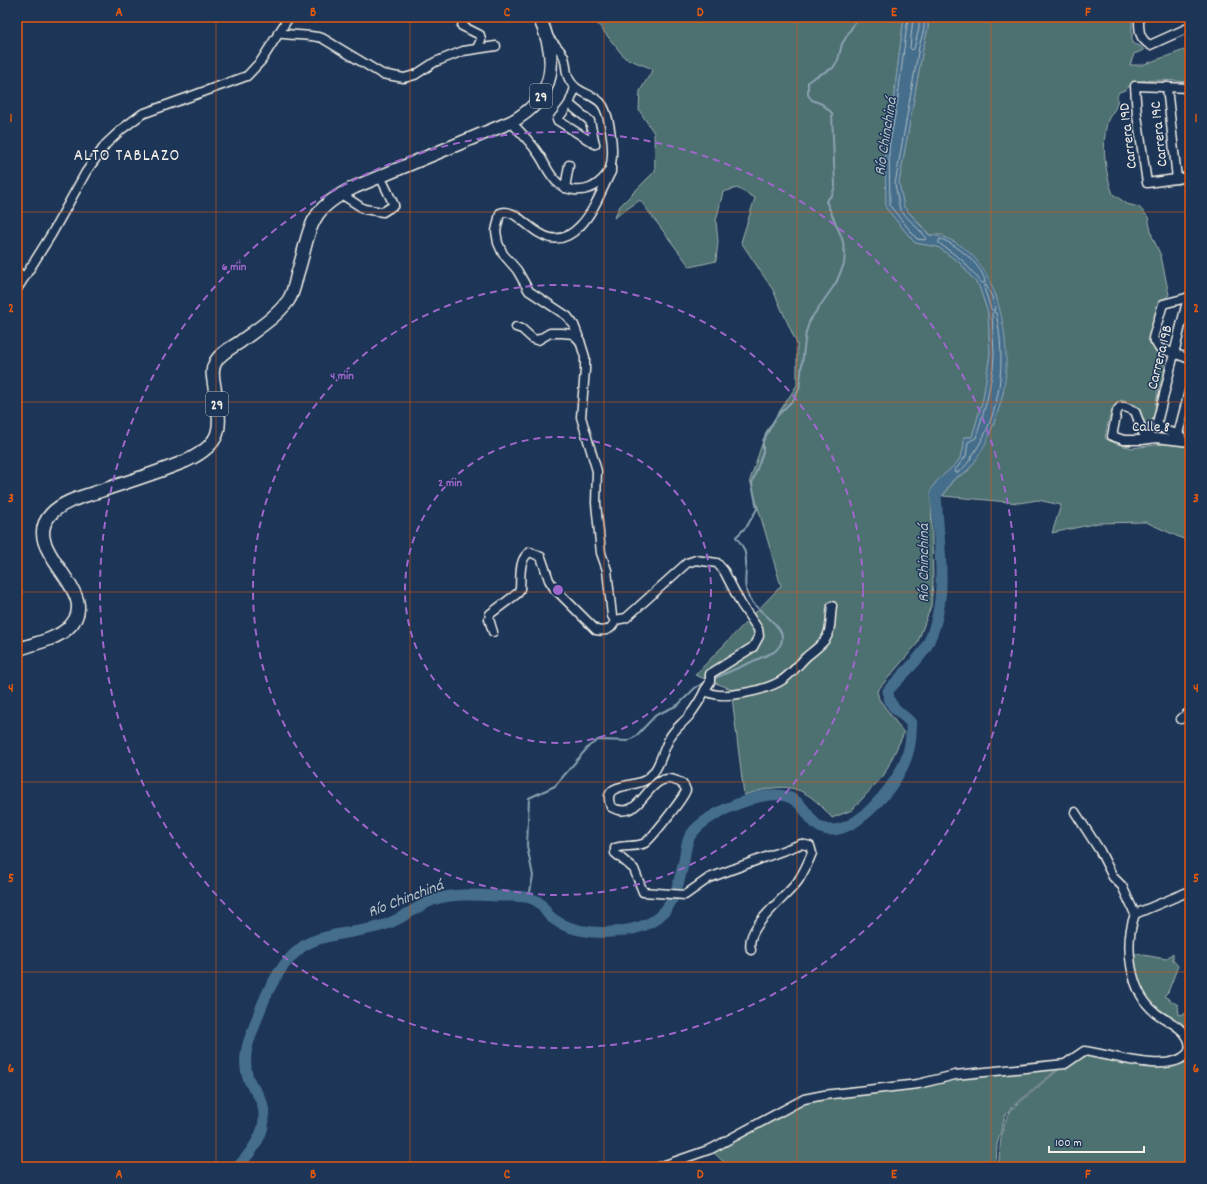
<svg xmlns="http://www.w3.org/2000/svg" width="1207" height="1184" font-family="Dekko,sans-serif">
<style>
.green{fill:#4d7071;stroke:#a0b0ac}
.water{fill:#456e8c;stroke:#8ba2b1}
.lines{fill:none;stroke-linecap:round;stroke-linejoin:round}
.shore{stroke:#aebdc3;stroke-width:1}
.stream{stroke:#8ba2b1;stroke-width:2}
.river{stroke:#456e8c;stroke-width:11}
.minor-casing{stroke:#f4f1e8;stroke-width:11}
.primary-casing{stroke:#f4f1e8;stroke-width:15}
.minor{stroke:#1d3557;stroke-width:8}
.primary{stroke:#1d3557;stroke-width:12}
.grid{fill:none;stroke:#e8590c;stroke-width:1;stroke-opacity:0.55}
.ring{fill:none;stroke:#9f67cb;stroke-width:2;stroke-dasharray:7 5}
.labels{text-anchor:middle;stroke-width:3;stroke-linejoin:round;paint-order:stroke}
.shield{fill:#1d3557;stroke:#b4b9bc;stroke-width:1}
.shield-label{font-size:14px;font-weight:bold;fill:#f4f1e8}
.street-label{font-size:15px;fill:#f4f1e8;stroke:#1d3557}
.water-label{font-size:16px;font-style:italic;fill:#b7c3c8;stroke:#1d3557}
.quarter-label{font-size:17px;letter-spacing:1px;fill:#f4f1e8;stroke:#1d3557}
.centre{fill:#9f67cb;stroke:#1d3557;stroke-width:2}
.ring-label{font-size:12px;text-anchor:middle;font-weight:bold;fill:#9f67cb;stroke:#1d3557;stroke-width:3;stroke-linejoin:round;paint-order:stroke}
.neatline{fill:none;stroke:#e8590c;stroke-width:1.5}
.grid-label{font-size:13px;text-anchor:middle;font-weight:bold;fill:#e8590c}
</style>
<rect width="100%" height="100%" fill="#1d3557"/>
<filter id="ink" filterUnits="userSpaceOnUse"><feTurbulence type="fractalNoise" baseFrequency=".025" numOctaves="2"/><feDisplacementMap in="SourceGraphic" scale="8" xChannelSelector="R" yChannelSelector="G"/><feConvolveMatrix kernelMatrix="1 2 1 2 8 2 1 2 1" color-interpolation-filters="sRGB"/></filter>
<g filter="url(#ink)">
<g class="green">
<path d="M589 17H904L893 103 885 148 886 208 915 243 938 247 960 263 979 286 988 313 990 354 983 399 972 437H964C964 442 964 448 962 453 958 469 935 476 931 491L933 583 931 606 917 644 877 691 879 699 904 733 884 775 852 810 832 818C803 783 786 782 744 795L731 689 695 675 781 586 750 480 766 432 797 385V344L773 290 741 242 755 198 737 188 723 192 716 221 718 242 716 261 690 267 640 200 614 218 620 206 655 171 654 133 639 110 640 91 653 69 625 58 597 23Z"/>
<path d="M928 17H1132V43L1140 46 1144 50 1134 54 1130 65H1142L1190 48V82C1179 81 1144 78 1135 83 1128 86 1128 90 1119 92 1116 97 1118 99 1117 104 1116 109 1110 115 1108 120 1101 142 1105 173 1113 194L1127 204 1139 207 1148 217 1152 236 1161 256 1169 295 1155 307 1157 309 1150 343 1156 348 1164 364 1165 375 1158 390 1152 428C1139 424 1140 405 1121 400 1109 410 1108 423 1105 438L1117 444 1133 448 1170 443 1190 444V542L1146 522 1098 523 1052 533 1061 505 1038 500 1019 503 943 496 953 480 968 471 993 426 1003 393 1005 366 996 295 943 235H930L904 207 899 183 923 48 928 29Z"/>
<path d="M1132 953 1166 959 1173 953V960L1178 966 1168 992 1164 996 1178 1005 1179 1015 1190 1013V1038L1157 1011 1143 995Z"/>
<path d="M1084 1054 1171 1065 1184 1061 1190 1054V1167H998C1001 1146 999 1126 1013 1108L1063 1066Z"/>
<path d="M1060 1067 1012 1107 1005 1116 997 1145 996 1167H729L712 1151 805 1101 956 1077Z"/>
</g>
<path class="water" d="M904 17H928V29L923 48 899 183 904 207 929 235C997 239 1014 340 1003 393 1001 403 997 415 993 425 988 440 979 458 968 470 964 474 957 476 953 480 949 484 946 491 943 496L931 491C935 476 958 469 962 453 964 448 964 442 964 437H972L983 399 990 354 988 313 979 286 960 263 938 247 915 243 886 208 885 148 893 103Z"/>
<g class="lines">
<g class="shore">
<path d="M908 17 897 104 889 148 890 206 917 239 925 240 926 237 900 210 895 184 919 47 924 29V17"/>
<path d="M913 17 910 48 912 50 914 49 919 28V17"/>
<path d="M940 239C954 242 985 267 985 283H982L962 260 939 243Z"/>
<path d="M986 285 992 297 995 308 994 311 991 309 984 288Z"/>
<path d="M994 312 996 313C1006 361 1002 411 974 453 969 461 965 469 956 473L955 470 966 456 968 442 976 438 987 400 993 369 994 354 992 314Z"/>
</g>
<g class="stream">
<path d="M713 679 774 652C799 631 760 616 749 598 741 583 749 569 745 553 744 547 740 542 736 537L747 526 757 509 752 483 763 452V441L776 417 794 399 799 389 806 332 810 320 836 283 844 264 845 253 842 238 826 201 832 195 835 186 832 113 822 104 812 100 808 95V82L813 78 833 68 838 60 842 44 858 17"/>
<path d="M529 897 533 876 527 846 529 798 555 786 589 746 598 740 628 741 636 736 656 715 678 705 695 688 705 682"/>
</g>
<path class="river" d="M238 1167C254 1149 270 1128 262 1103 260 1095 252 1088 249 1080 246 1074 245 1062 246 1055 246 1047 250 1038 253 1030 263 1000 276 967 302 947 320 933 364 933 387 924 403 918 416 907 433 900 454 893 477 895 499 896 509 896 520 895 530 898 545 903 542 910 552 918 572 934 607 935 632 929 670 921 676 895 684 861 685 853 686 843 690 836 701 819 728 807 746 801 762 795 782 790 796 801 809 811 812 829 830 830 858 831 891 790 902 768 909 754 912 737 911 723 899 710 889 709 888 691 898 678 919 661 926 647 951 601 938 543 936 493L945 481"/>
<defs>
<g id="minor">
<path d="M1139 17C1139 29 1138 38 1150 45L1190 27"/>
<path d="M464 19 462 26 480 35 481 40 477 48"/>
<path d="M278 33C293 36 307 34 322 38L382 74 404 78 415 75 435 62 463 51 496 46"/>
<path d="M1167 87 1177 179"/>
<path d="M575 88 569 104 557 120 595 144"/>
<path d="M1190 88 1135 86 1137 115 1147 183 1190 177"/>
<path d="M569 104 590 121 595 144"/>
<path d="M511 122C520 132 530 141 537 152 545 162 548 175 559 184 568 191 580 192 590 188 600 184 609 174 611 164 614 150 610 112 600 102 590 93 575 92 569 79 565 72 567 62 563 55 560 49 552 42 548 37"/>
<path d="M611 165V172C602 189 594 212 580 226 544 264 521 203 500 213L496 231 498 243 503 254 517 270 529 291 567 316 574 325 580 341 585 357V370L581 417 597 471 596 503 601 553 607 570 612 616 615 620 626 618 687 563 696 560 717 563 724 571 741 604 758 629 759 636 753 647 710 674V682L705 690C719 702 764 690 779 682 790 676 797 666 806 657 812 652 819 647 824 641 832 632 830 617 832 606"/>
<path d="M565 188 569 165"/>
<path d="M341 194 364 209 383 212 394 205 380 176"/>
<path d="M17 271 24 278"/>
<path d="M17 289 51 235 86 172 106 144 122 129 142 114 247 76 261 61 289 17"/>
<path d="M1190 297 1163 304 1153 338 1159 348 1190 359"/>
<path d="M516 327 522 329 533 339 538 340 550 333H562L573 334 580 341"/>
<path d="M1178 434C1169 432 1162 430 1157 423L1188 297"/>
<path d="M1181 436 1178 434 1190 388"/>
<path d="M1152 438 1143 433 1135 411 1125 407H1120L1117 411 1112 436 1124 440H1142L1156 438 1190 442"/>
<path d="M493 632 489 619 490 614 518 593 520 589C521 577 518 559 530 552L541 557 549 580 554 588 596 630C606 632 612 630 615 620"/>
<path d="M705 690C701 699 695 708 689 716 682 724 673 730 669 739 662 753 659 770 647 779 634 789 600 781 611 807 644 825 646 768 677 781 681 782 685 786 686 790 686 795 651 839 645 843 635 848 625 844 615 848V853L634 869 643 892 685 895 709 878 801 844 810 846 812 853C808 863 803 873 798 881 785 899 744 927 751 950"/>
<path d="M1181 719 1190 711"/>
<path d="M1075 812 1100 851 1113 877 1122 886 1135 914"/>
<path d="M659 1167 711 1149 804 1099 824 1095 918 1084 955 1075 1065 1064 1084 1051C1109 1054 1168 1075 1187 1054 1191 1050 1190 1042 1187 1037 1180 1025 1166 1021 1156 1013 1129 992 1124 944 1135 914L1190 891"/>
</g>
<path id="primary" d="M17 650C33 643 53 641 67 629 109 593 16 551 51 514 64 500 86 496 103 490 131 481 159 472 186 461 228 441 220 424 214 384 213 377 211 370 215 363 219 354 231 348 240 342 257 329 275 318 288 301 293 294 295 284 297 275 312 228 305 211 355 187L511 122C556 98 559 60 539 17"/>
</defs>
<use href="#minor" class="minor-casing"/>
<use href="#primary" class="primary-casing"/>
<use href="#minor" class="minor"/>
<use href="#primary" class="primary"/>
</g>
</g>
<path class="grid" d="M216 17V1167M410 17V1167M604 17V1167M797 17V1167M991 17V1167M17 212H1190M17 402H1190M17 592H1190M17 782H1190M17 972H1190"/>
<g class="ring">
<circle cx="558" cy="590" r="153"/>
<circle cx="558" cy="590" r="305"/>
<circle cx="558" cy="590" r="458"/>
</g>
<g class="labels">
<g class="shield">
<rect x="530" y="84" width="22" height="24" rx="3"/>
<rect x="206" y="392" width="22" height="24" rx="3"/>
</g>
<g class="shield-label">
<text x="541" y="101">29</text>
<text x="217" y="409">29</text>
</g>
<g class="street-label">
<text transform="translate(1158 134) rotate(-96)" y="5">Carrera 19C</text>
<text transform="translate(1127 136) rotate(-97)" y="5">Carrera 19D</text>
<text transform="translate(1159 357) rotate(-76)" y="5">Carrera 19B</text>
<text transform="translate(1151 426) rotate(1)" y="5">Calle 8</text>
</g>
<g class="water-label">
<text transform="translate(884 136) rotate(-81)" y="6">Río Chinchiná</text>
<text transform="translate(922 563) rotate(-90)" y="6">Río Chinchiná</text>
<text transform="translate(405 897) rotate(-21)" y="6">Río Chinchiná</text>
</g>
<g class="quarter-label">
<text x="127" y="160">ALTO TABLAZO</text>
</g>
</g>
<circle cx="558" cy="590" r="6" class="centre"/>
<g class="ring-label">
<text x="234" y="270">6 min</text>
<text x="342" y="379">4 min</text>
<text x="450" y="486">2 min</text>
</g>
<rect width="1207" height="1184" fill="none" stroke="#1d3557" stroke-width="44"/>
<path d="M1049 1146v6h95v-6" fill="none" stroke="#f4f1e8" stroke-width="2"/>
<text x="1055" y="1146" font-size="12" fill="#f4f1e8" stroke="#1d3557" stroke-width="3" paint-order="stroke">100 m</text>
<rect x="22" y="22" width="1163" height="1140" class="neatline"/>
<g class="grid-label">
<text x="119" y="16">A</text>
<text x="313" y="16">B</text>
<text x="507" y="16">C</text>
<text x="700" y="16">D</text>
<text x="894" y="16">E</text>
<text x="1088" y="16">F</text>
<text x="11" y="122">1</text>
<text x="1196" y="122">1</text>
<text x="11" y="312">2</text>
<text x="1196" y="312">2</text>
<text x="11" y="502">3</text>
<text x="1196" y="502">3</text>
<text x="11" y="692">4</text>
<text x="1196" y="692">4</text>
<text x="11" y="882">5</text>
<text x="1196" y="882">5</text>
<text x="11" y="1072">6</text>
<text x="1196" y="1072">6</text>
<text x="119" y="1178">A</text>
<text x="313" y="1178">B</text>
<text x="507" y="1178">C</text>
<text x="700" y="1178">D</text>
<text x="894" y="1178">E</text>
<text x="1088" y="1178">F</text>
</g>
</svg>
